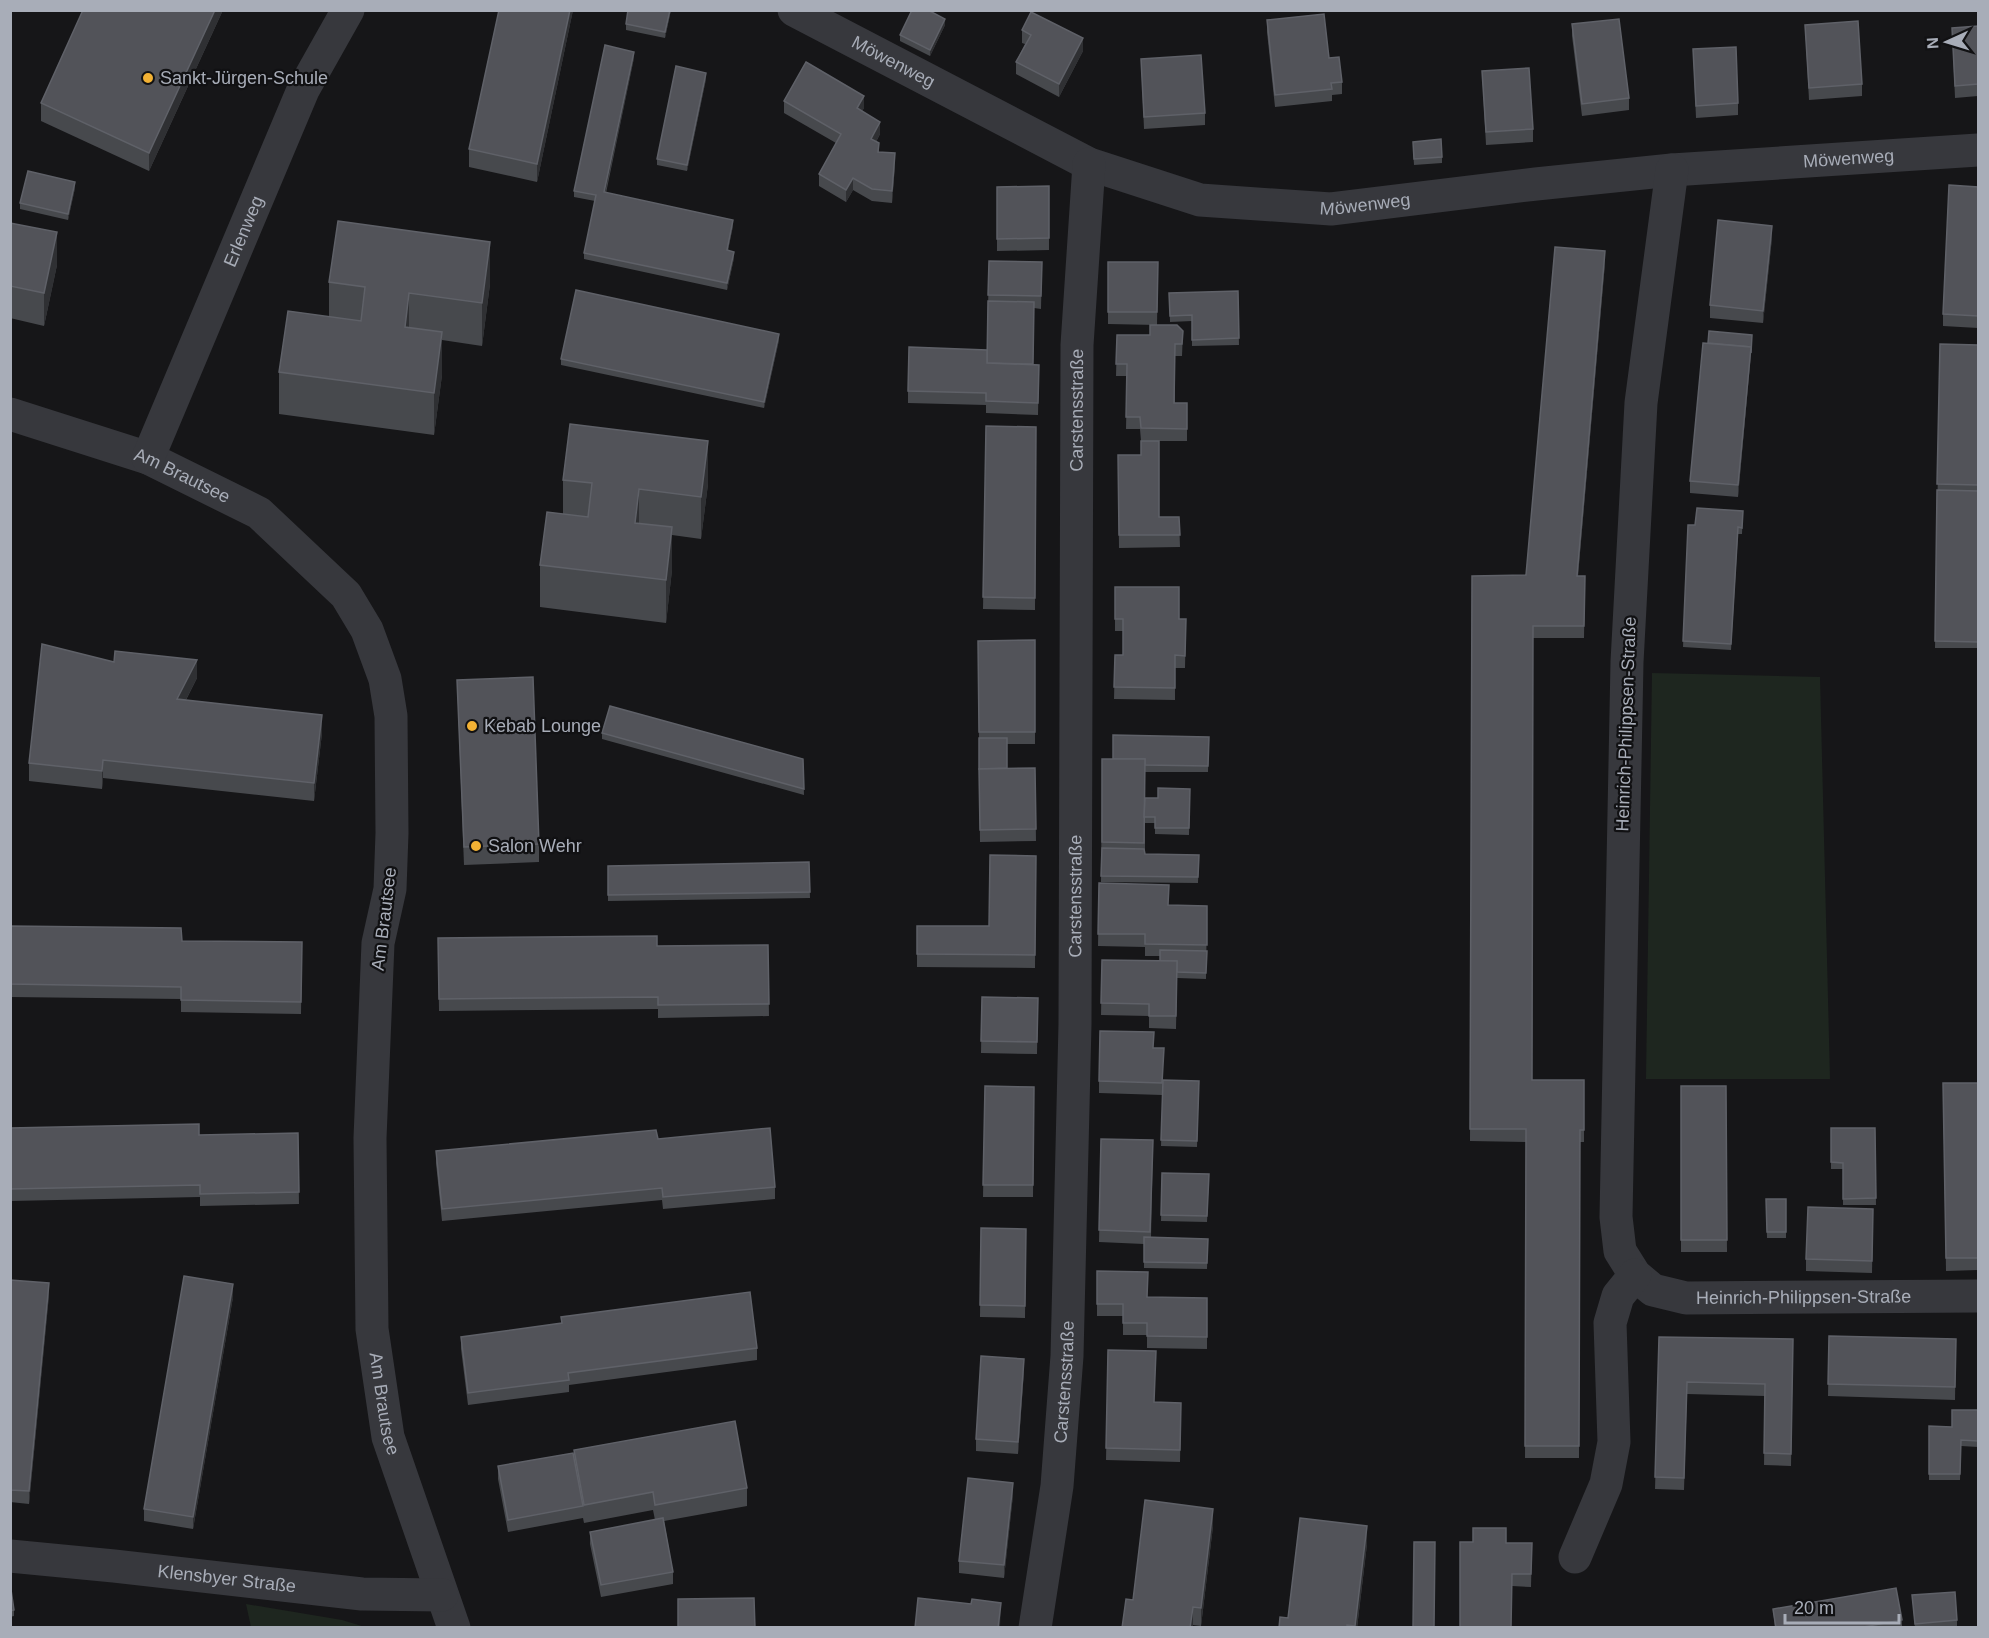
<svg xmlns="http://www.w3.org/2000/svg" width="1989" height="1638" font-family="Helvetica,sans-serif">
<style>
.green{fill:#1e261f}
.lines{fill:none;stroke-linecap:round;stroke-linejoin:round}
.minor{stroke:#37383d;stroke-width:33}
.wall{fill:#47494d}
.shaded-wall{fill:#2f3033}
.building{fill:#525359;stroke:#5f6168;stroke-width:1.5}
.poi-dot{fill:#f2b134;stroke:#111113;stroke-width:2}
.labels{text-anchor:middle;stroke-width:4.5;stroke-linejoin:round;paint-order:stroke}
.street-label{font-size:18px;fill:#a8adb8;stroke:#111113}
.poi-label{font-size:18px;fill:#a8adb8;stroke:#111113;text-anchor:start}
</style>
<rect width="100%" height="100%" fill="#161618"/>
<g class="green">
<path d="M1652 673 1820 677 1830 1079H1646Z"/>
<path d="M246 1604 342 1620 365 1627H251Z"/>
</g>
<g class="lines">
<g class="minor">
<path id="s1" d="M794 10 1089 164 1200 200 1331 209 1536 184 1672 170 1978 150"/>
<path id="s2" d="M1672 170 1641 403 1627 662 1616 1217 1620 1251 1635 1275 1653 1290 1686 1298 1978 1296"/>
<path id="s3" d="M10 414 148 458 259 513 346 595 367 630 385 679 391 716 392 833 390 889 378 943 370 1138 372 1329 388 1437 454 1628"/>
<path id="s4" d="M148 458 303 90 348 10"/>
<path id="s5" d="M10 1556 114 1566 362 1594 442 1595"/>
<path d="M1575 1557 1606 1484 1614 1442 1610 1323 1618 1296 1635 1275"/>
<path id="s6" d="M1035 1628 1057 1486 1067 1356 1075 1024 1077 345 1089 164"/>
</g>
</g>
<g class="wall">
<path d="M223 10 149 171 41 121V103Z"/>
<path d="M573 10 537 182 469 167V149Z"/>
<path d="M671 10 665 38 626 30V24Z"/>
<path d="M1267 20 1329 58 1342 82V94L1332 95V101L1275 107 1267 32Z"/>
<path d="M1572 24 1629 98V110L1582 116 1572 36Z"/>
<path d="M945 25 930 56 900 41V35Z"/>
<path d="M1805 25 1862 84V96L1809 100Z"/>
<path d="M1978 26V96L1955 98 1952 28Z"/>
<path d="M1022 30 1083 51 1059 97 1016 74V62L1025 44 1022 43Z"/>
<path d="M1693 49 1738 103V115L1696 118Z"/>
<path d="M634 58 606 193 733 226 728 250 734 258 727 290 584 259V253L595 201 574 197V191Z"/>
<path d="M1141 59 1205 113V125L1144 129Z"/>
<path d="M1482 71 1533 129V142L1486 145Z"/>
<path d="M706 79 687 171 657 165V159Z"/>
<path d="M784 101 864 108 862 111 880 134 876 142 879 152 895 165 892 203 872 201 853 190 846 202 819 186V174L836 143 784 113Z"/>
<path d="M1413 148 1442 157V163L1414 165Z"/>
<path d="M1049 186V250L997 251V187Z"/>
<path d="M1978 187V328L1943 326V314Z"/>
<path d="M75 188 68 220 20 209V203Z"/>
<path d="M10 223 57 265 44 326 10 318Z"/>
<path d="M1772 238 1763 323 1710 318V305Z"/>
<path d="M989 261 1042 262 1041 309 1034 308 1033 364 1039 365 1038 415 986 413V405L908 403V391L987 355Z"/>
<path d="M1108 262H1158L1157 325 1108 324Z"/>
<path d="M1605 263 1578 576H1585L1584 638H1533L1532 1080H1584V1142H1580L1579 1458H1525L1526 1142 1470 1141 1472 576 1526 575Z"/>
<path d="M329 282 490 284 482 346 442 340V375L434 435 279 414V372L329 317Z"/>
<path d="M1238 291 1239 345 1192 346V321L1170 322 1169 293Z"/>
<path d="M1183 331 1182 356H1175V403H1187V441H1141L1140 429H1126L1127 376H1116L1117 335H1150Z"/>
<path d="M779 340 764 408 561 365V359Z"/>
<path d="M1752 342 1738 497 1690 493V481L1708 343Z"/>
<path d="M1940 344 1978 345V648H1935Z"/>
<path d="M986 426 1036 427 1035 610 983 609Z"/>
<path d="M1118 455 1159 517H1179L1180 547 1119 548Z"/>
<path d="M563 480 708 484 701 539 672 535V570L666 623 540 607V565L563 514Z"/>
<path d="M1743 511 1742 534H1738L1731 650 1683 647 1688 525H1695Z"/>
<path d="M1115 587 1179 619H1186L1185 668H1175V700L1114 699 1115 655H1123V631H1115Z"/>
<path d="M1035 640V744H1007V768H1035L1036 841 980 842 978 641Z"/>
<path d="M114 662 197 678 186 700 322 733 314 801 103 778 102 789 29 781V763Z"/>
<path d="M457 680 539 844V862L464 865Z"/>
<path d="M602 733 803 759 804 795 602 739Z"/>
<path d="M1209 737 1208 772H1145V806L1158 798 1190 789 1189 835 1155 834V823H1145V854L1199 855 1198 883 1101 882 1102 759H1113Z"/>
<path d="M1036 856 1035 968 917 967V926H989Z"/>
<path d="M809 862 810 898 608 901V866Z"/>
<path d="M1099 883 1168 905 1207 906 1206 979 1177 978 1176 1029 1149 1028V1016L1101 1015 1102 960 1160 961V956H1145V947L1098 946Z"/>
<path d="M10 926 182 941 302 942 301 1014 181 1012V999L10 997Z"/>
<path d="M438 938 657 946 768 945 769 1016 658 1018V1009L439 1011Z"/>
<path d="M982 997 1038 998 1037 1054 981 1053Z"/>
<path d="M1153 1048 1163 1080 1199 1081 1197 1147 1161 1146 1163 1082 1162 1095 1099 1093V1081Z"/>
<path d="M1943 1083H1978V1270L1946 1271Z"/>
<path d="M985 1086 1034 1087 1033 1197H983Z"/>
<path d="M1681 1086H1726L1727 1252H1681Z"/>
<path d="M10 1128 199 1135 298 1133 299 1204 200 1206V1197L10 1201Z"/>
<path d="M1831 1128H1875L1876 1205H1843V1169H1831Z"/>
<path d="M658 1139 775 1187V1199L663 1209 662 1200 442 1221 436 1163V1151Z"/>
<path d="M1101 1139 1153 1140 1151 1238 1208 1239 1207 1269 1144 1268V1244L1099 1242Z"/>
<path d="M1162 1173 1209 1174 1207 1222 1161 1221Z"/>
<path d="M1766 1199H1786V1238H1767Z"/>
<path d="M1873 1209 1872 1273 1806 1271V1259Z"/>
<path d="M981 1228 1026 1229 1025 1318 980 1317Z"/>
<path d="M1097 1271 1148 1297 1207 1298V1349L1147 1348V1335H1123V1316H1097Z"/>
<path d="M10 1280 49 1295 29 1504 10 1502Z"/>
<path d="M233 1297 193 1529 144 1521V1509Z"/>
<path d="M561 1317 757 1348V1360L569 1385V1392L468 1405 461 1349V1337L561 1324Z"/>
<path d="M1829 1336 1956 1339 1955 1400 1828 1396Z"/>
<path d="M1659 1337 1793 1339 1791 1466 1764 1465 1765 1396 1687 1394 1684 1490 1655 1489Z"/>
<path d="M1108 1350 1154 1402 1181 1403 1180 1462 1106 1460Z"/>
<path d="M1024 1371 1018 1454 976 1451V1439Z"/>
<path d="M1978 1410V1447L1961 1446 1960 1480H1929V1426L1952 1427Z"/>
<path d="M574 1450 747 1488V1506L664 1521 673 1572V1584L601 1597 590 1544V1532L655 1520 653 1510 584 1523 583 1518 508 1532 498 1479V1466L574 1457Z"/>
<path d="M1013 1495 1004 1578 959 1573V1561Z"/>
<path d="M1213 1526 1201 1626 1193 1625 1133 1600Z"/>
<path d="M1506 1543H1532L1531 1587 1512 1586Z"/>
<path d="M1367 1544 1357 1628H1279L1288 1618Z"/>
<path d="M10 1583 14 1610V1616L10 1617Z"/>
<path d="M1912 1595 1957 1620V1627L1915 1628Z"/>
<path d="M1773 1609 1902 1620V1626L1895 1628H1775Z"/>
</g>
<g class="shaded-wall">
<path d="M215 10H223L149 171V153Z"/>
<path d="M570 10H573L537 182V164Z"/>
<path d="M670 10H671L665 38V32Z"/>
<path d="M945 19V25L930 56V50Z"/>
<path d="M1083 38V51L1059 97V84Z"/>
<path d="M634 52V58L604 198V192Z"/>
<path d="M706 73V79L687 171V165Z"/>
<path d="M864 96V108L857 120V108Z"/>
<path d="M880 122V134L871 151V139Z"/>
<path d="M895 153V165L892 203V191Z"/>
<path d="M853 178V190L846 202V190Z"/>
<path d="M75 182V188L68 220V214Z"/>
<path d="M733 220V226L727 256V250Z"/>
<path d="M1772 226V238L1763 323V311Z"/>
<path d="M57 232V265L44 326V293Z"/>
<path d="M490 242V284L482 346V303Z"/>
<path d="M1605 251V263L1577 588V576Z"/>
<path d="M734 252V258L727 290V283Z"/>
<path d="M409 293V335L405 327Z"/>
<path d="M442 332V375L434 435V393Z"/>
<path d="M779 334V340L764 408V402Z"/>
<path d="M1752 335V342L1738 497V485Z"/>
<path d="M708 441V484L701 539V497Z"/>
<path d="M639 489V531L635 523Z"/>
<path d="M672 527V570L666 623V580Z"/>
<path d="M197 660V678L177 717V699Z"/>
<path d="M322 715V733L314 801V783Z"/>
<path d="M103 760V778L102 789V771Z"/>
<path d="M49 1283V1295L29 1504V1491Z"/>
<path d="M233 1284V1297L193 1529V1517Z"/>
<path d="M1024 1359V1371L1018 1454V1442Z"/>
<path d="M1013 1483V1495L1004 1578V1565Z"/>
<path d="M1213 1509V1526L1201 1626V1608Z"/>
<path d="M1367 1526V1544L1357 1628H1355Z"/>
<path d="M1001 1603 1000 1628H998Z"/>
<path d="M1193 1607V1628H1190Z"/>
</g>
<g class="building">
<path d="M83 10H215L149 153 41 103Z"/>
<path d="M499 10H570L537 164 469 149Z"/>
<path d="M628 10H670L665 32 626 24Z"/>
<path d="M912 10H928L945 19 930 50 900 35Z"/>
<path d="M1031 12 1083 38 1059 84 1016 62 1031 35 1022 30Z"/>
<path d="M1324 14 1329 58 1339 57 1342 82 1331 83 1332 89 1275 95 1267 20Z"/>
<path d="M1619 19 1629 98 1582 104 1572 24Z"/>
<path d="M1858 21 1862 84 1809 88 1805 25Z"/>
<path d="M1978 26V84L1955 86 1952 28Z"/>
<path d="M605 45 634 52 604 192 733 220 727 250 734 252 727 283 584 253 596 195 574 191Z"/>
<path d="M1736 47 1738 103 1696 106 1693 49Z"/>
<path d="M1201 55 1205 113 1144 117 1141 59Z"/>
<path d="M806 62 864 96 857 108 880 122 871 139 879 143 878 152 895 153 892 191 872 189 853 178 846 190 819 174 841 134 784 101Z"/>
<path d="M676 66 706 73 687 165 657 159Z"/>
<path d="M1529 68 1533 129 1486 132 1482 71Z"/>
<path d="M1441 139 1442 157 1414 159 1413 142Z"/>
<path d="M28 171 75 182 68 214 20 203Z"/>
<path d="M1949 185 1978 187V316L1943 314Z"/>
<path d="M1049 186V238L997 239V187Z"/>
<path d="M1718 220 1772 226 1763 311 1710 305Z"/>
<path d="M338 221 490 242 482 303 409 293 405 327 442 332 434 393 279 372 288 311 361 321 365 287 329 282Z"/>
<path d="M10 223 57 232 44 293 10 286Z"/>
<path d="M1555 247 1605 251 1577 576H1585L1584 626H1533L1532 1080H1584V1130H1580L1579 1446H1525L1526 1129H1470L1472 576 1526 575Z"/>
<path d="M989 261 1042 262 1041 296 988 295Z"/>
<path d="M1108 262H1158L1157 312H1108Z"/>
<path d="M576 290 779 334 764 402 561 359Z"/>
<path d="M1238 291 1239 338 1192 340V315L1170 316 1169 293Z"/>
<path d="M988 301 1034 302 1033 364 987 363Z"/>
<path d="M1150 325H1177L1183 331 1182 344H1175L1174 403H1187V429L1141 428 1140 417H1126L1127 364H1116L1117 335H1150Z"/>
<path d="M1709 331 1752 335 1751 353V347L1708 343Z"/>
<path d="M1703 343 1751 347 1738 485 1690 481Z"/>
<path d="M1940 344 1978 345V485L1937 484Z"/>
<path d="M909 347 987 350V363L1039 365 1038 403 986 401V393L908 391Z"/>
<path d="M570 424 708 441 701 497 639 489 635 523 672 527 666 580 540 565 547 512 588 517 592 483 563 480Z"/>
<path d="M986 426 1036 427 1035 598 983 597Z"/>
<path d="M1141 441H1159V517H1179L1180 535H1119L1118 455H1141Z"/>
<path d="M1937 490 1978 491V642L1935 641Z"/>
<path d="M1697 508 1743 511 1742 528 1738 527 1731 644 1683 641 1688 525H1695Z"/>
<path d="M1115 587H1179V619H1186L1185 656 1175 655V688L1114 687 1115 655H1123V619H1115Z"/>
<path d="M1035 640V732H979L978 641Z"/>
<path d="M42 644 114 662 115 651 197 660 177 699 322 715 314 783 103 760 102 771 29 763Z"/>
<path d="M533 677 539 844 464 847 457 680Z"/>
<path d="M610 706 803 759 804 789 602 733Z"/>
<path d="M1113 735 1209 737 1208 766 1145 765V759H1113Z"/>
<path d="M979 738H1007V768L979 769Z"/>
<path d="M1102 759H1145L1144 843 1102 842Z"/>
<path d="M1035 768 1036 829 980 830 979 769Z"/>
<path d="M1158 788 1190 789 1189 828H1155V817H1144L1145 798H1158Z"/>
<path d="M1102 848 1144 849 1145 854 1199 855 1198 877 1101 876Z"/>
<path d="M990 855 1036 856 1035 955 917 954V926H989Z"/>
<path d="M809 862 810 892 608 895V866Z"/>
<path d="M1099 883 1169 885 1168 905 1207 906V945L1145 944V934H1098Z"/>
<path d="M10 926 181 928 182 941 302 942 301 1002 181 1000V987L10 984Z"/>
<path d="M657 936V946L768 945 769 1004 658 1005V997L439 999 438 938Z"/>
<path d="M1160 950 1207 951 1206 973 1177 972V961H1160Z"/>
<path d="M1102 960 1177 961 1176 1016H1149V1004L1101 1003Z"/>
<path d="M982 997 1038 998 1037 1042 981 1041Z"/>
<path d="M1100 1031 1154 1032 1153 1048H1164L1162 1083 1099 1081Z"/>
<path d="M1163 1080 1199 1081 1197 1141 1161 1140Z"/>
<path d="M1943 1083H1978V1258H1946Z"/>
<path d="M985 1086 1034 1087 1033 1185H983Z"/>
<path d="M1681 1086H1726L1727 1240H1681Z"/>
<path d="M199 1124V1135L298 1133 299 1192 200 1194V1185L10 1189V1128Z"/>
<path d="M770 1128 775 1187 663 1197 662 1188 442 1209 436 1151 656 1130 658 1139Z"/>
<path d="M1831 1128H1875L1876 1198 1843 1199V1163L1831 1162Z"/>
<path d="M1101 1139 1153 1140 1150 1232 1099 1230Z"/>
<path d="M1162 1173 1209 1174 1207 1216 1161 1215Z"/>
<path d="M1766 1199H1786V1232H1767Z"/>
<path d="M1808 1207 1873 1209 1872 1261 1806 1259Z"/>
<path d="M981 1228 1026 1229 1025 1306 980 1305Z"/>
<path d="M1144 1237 1208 1239 1207 1263 1144 1262Z"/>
<path d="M1097 1271 1148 1272 1147 1297 1207 1298V1337L1147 1336V1323H1123V1304H1097Z"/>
<path d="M184 1276 233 1284 193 1517 144 1509Z"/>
<path d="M10 1280 49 1283 29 1491 10 1490Z"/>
<path d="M750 1292 757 1348 568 1373 569 1380 468 1393 461 1337 562 1323 561 1317Z"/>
<path d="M1829 1336 1956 1339 1955 1387 1828 1384Z"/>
<path d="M1659 1337 1793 1339 1791 1454 1764 1453 1765 1384 1687 1382 1684 1478 1655 1477Z"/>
<path d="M1108 1350 1156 1351 1154 1402 1181 1403 1180 1450 1106 1448Z"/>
<path d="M981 1356 1024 1359 1018 1442 976 1439Z"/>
<path d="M1952 1410H1978V1441L1961 1440 1960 1474H1929V1426L1952 1427Z"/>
<path d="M735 1421 747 1488 655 1505 653 1492 584 1505 574 1450Z"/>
<path d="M573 1453 583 1506 508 1520 498 1466Z"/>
<path d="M968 1478 1013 1483 1004 1565 959 1561Z"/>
<path d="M1145 1500 1213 1509 1201 1608 1193 1607 1190 1628H1122L1126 1599 1133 1600Z"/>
<path d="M663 1518 673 1572 601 1585 590 1532Z"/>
<path d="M1300 1518 1367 1526 1355 1626 1347 1625V1628H1279L1280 1617 1288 1618Z"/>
<path d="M1473 1528H1506V1543H1532L1531 1574H1512L1511 1628H1460V1542H1473Z"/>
<path d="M1414 1542H1435L1434 1628H1413Z"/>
<path d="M10 1583 14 1610 10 1611Z"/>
<path d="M1896 1588 1902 1620 1858 1628H1776L1773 1609Z"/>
<path d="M1955 1592 1957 1620 1915 1624 1912 1595Z"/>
<path d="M754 1598 755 1628H678V1599Z"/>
<path d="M918 1598 971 1604 972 1599 1001 1603 998 1628H915Z"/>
</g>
<g class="poi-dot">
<circle cx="148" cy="78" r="6"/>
<circle cx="472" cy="726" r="6"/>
<circle cx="476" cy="846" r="6"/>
</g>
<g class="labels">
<g class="street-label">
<text dy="6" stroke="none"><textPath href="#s1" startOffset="112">Möwenweg</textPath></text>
<text dy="6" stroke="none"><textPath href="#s1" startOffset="1101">Möwenweg</textPath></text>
<text dy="6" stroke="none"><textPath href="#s1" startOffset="615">Möwenweg</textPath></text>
<text dy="6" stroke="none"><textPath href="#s4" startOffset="246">Erlenweg</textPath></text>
<text dy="6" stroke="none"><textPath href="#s6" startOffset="1220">Carstensstraße</textPath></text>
<text dy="6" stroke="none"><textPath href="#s3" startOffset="183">Am Brautsee</textPath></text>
<text transform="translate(1626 724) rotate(-88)" y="6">Heinrich-Philippsen-Straße</text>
<text dy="6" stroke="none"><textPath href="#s6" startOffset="734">Carstensstraße</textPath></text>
<text transform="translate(384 919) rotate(-83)" y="6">Am Brautsee</text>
<text dy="6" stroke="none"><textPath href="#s2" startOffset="1287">Heinrich-Philippsen-Straße</textPath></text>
<text dy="6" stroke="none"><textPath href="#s6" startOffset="248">Carstensstraße</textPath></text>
<text dy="6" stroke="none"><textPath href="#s3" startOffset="1209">Am Brautsee</textPath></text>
<text dy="6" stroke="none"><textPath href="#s5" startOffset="218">Klensbyer Straße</textPath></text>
</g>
<g class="poi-label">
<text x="160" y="84">Sankt-Jürgen-Schule</text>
<text x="484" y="732">Kebab Lounge</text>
<text x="488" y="852">Salon Wehr</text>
</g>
</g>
<rect width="1989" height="1638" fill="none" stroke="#a8adb8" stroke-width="24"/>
<g transform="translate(1947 42) rotate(266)" stroke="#111113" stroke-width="4.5" paint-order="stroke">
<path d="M0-4.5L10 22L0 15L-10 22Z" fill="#a8adb8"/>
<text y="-9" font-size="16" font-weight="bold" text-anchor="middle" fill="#a8adb8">N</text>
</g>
<path d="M1785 1614v9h114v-9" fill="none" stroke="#a8adb8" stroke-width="3"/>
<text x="1794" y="1614" font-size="18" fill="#a8adb8" stroke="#111113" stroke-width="4.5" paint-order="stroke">20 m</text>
</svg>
